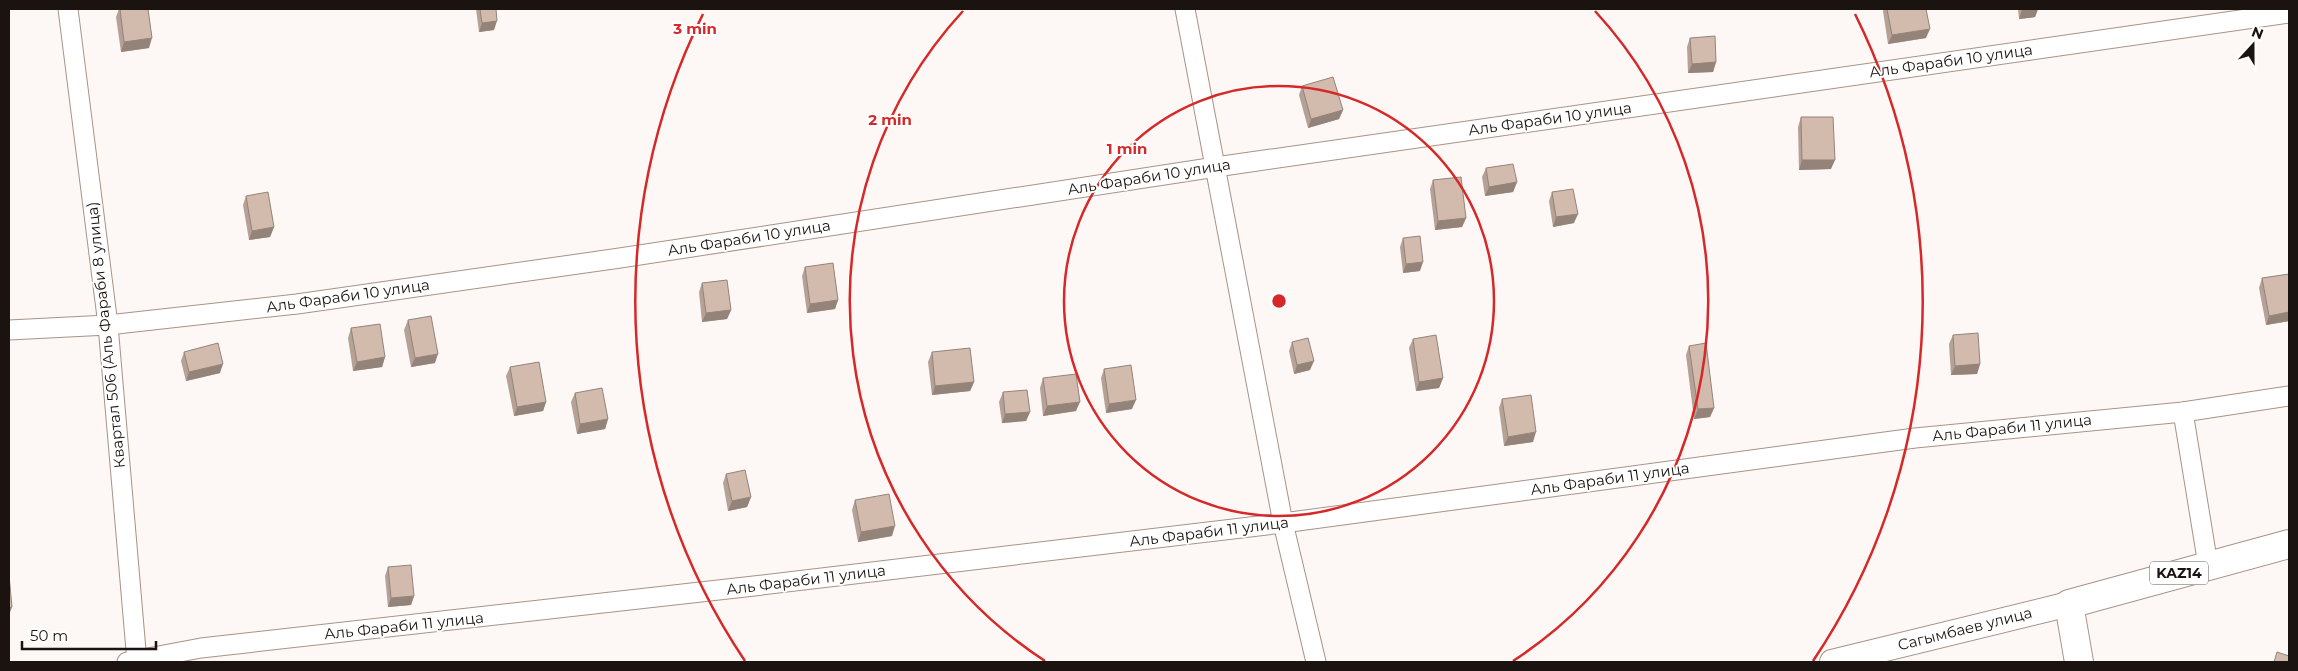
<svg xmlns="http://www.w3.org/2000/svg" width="2298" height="671" font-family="Montserrat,sans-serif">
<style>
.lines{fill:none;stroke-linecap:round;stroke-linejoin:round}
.minor-casing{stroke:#a99286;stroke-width:21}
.tertiary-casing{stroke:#a99286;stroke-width:26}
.primary-casing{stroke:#a99286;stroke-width:30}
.minor{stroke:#fff;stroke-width:19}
.tertiary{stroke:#fff;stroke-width:24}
.primary{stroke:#fff;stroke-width:28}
.wall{fill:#b5a195}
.shaded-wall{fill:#938379}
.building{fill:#d2bbad;stroke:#938379}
.ring{fill:none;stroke:#d62828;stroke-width:2.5}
.labels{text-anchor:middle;stroke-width:4;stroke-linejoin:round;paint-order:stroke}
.shield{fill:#fff;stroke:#5f5a57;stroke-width:1}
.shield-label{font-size:14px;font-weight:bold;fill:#1b130f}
.street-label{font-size:15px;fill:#1b130f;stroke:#fff}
.centre{fill:#d62828;stroke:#fff;stroke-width:2.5}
.ring-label{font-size:15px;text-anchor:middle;font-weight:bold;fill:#d62828;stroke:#fff;stroke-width:4;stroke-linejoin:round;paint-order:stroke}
</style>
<rect width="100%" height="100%" fill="#fdf8f5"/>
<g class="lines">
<defs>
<g id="minor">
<path d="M68 9 108 325 137 662"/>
<path d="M1185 9 1283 523 1316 662"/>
<path d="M9 330 108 325 297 304 620 258 1216 167 2289 13"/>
<path d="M2183 412 2208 565"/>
<path d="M127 662 201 648 754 586 1283 523 1915 438 2183 412 2289 396"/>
</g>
<path id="tertiary" d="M1832 662 2069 604"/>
<path id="primary" d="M2079 662 2069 604 2289 544"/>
</defs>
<use href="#minor" class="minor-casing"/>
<use href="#tertiary" class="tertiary-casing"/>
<use href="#primary" class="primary-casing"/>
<use href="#minor" class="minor"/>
<use href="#tertiary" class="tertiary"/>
<use href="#primary" class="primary"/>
</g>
<g class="wall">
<path d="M119 9H148L149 48 121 52 116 17Z"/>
<path d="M476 9H496L494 30 479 32Z"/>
<path d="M1884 9H1926V38L1888 44 1883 11Z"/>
<path d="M2018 9H2038L2035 17 2019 19Z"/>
<path d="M1690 38 1716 62 1713 72 1688 73 1687 47Z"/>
<path d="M1302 86 1343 110 1339 119 1308 128 1299 95Z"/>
<path d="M1801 117 1831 169 1799 170 1798 127Z"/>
<path d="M1486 168 1517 182 1513 192 1485 196 1482 177Z"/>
<path d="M1433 180 1466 218 1462 227 1435 230 1430 189Z"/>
<path d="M1552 192 1574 223 1553 227 1549 201Z"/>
<path d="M246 196 274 227 270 237 249 240 243 205Z"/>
<path d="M1403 238 1420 271 1403 273 1400 247Z"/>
<path d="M805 267 838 300 835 309 807 313 802 276Z"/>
<path d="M2289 274V321L2266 325 2259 288 2262 278Z"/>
<path d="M702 283 731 310 727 319 702 322 699 292Z"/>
<path d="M408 320 435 363 411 367 404 330Z"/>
<path d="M351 328 385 357 382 367 353 371 348 338Z"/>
<path d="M1953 335 1980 364 1977 374 1951 375 1949 344Z"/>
<path d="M1413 339 1443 378 1439 388 1416 391 1409 348Z"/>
<path d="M1292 342 1310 370 1294 374 1289 351Z"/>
<path d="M1689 346 1714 408 1710 417 1694 419 1686 355Z"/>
<path d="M184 352 220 373 186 381 181 361Z"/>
<path d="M932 352 974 382 970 391 932 395 928 362Z"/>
<path d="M510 367 546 402 543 411 514 416 506 376Z"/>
<path d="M1104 369 1132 409 1106 413 1101 378Z"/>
<path d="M1043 378 1076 411 1043 416 1040 388Z"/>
<path d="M1003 392 1030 412 1026 421 1002 423 999 402Z"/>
<path d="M575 393 608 419 605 429 577 434 571 402Z"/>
<path d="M1502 399 1533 442 1504 446 1499 408Z"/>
<path d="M726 474 751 497 747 507 728 511 723 483Z"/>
<path d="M855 500 892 536 858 542 852 510Z"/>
<path d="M388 567 414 596 411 605 388 607 385 576Z"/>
</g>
<g class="shaded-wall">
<path d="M2032 9H2038L2035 17 2019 19 2022 10Z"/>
<path d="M497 21 494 30 479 32 482 23Z"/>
<path d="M1930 29 1926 38 1888 44 1892 35Z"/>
<path d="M152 38 149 48 121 52 124 42Z"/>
<path d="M1716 62 1713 72 1688 73 1692 64Z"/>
<path d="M1343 110 1339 119 1308 128 1311 119Z"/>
<path d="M1802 160H1835L1831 169 1799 170Z"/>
<path d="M1517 182 1513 192 1485 196 1489 187Z"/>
<path d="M1578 214 1574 223 1553 227 1556 217Z"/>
<path d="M1466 218 1462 227 1435 230 1438 221Z"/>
<path d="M274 227 270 237 249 240 252 231Z"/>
<path d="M1423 262 1420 271 1403 273 1406 264Z"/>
<path d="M838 300 835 309 807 313 810 304Z"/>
<path d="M731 310 727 319 702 322 706 313Z"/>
<path d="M2289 312V321L2266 325 2269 316Z"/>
<path d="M438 354 435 363 411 367 415 358Z"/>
<path d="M385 357 382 367 353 371 357 362Z"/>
<path d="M1314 361 1310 370 1294 374 1297 365Z"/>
<path d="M223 364 220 373 186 381 189 372Z"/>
<path d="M1980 364 1977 374 1951 375 1955 366Z"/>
<path d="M1443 378 1439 388 1416 391 1419 382Z"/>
<path d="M974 382 970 391 932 395 935 386Z"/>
<path d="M1136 400 1132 409 1106 413 1109 404Z"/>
<path d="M546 402 543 411 514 416 517 407Z"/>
<path d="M1080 402 1076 411 1043 416 1047 406Z"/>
<path d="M1714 408 1710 417 1694 419 1698 409Z"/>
<path d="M1030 412 1026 421 1002 423 1005 414Z"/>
<path d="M608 419 605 429 577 434 580 424Z"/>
<path d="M1536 432 1533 442 1504 446 1508 437Z"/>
<path d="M751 497 747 507 728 511 732 501Z"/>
<path d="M895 526 892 536 858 542 861 532Z"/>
<path d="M414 596 411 605 388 607 391 598Z"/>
<path d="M12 607 9 615V608Z"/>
</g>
<g class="building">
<path d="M120 9H148L152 38 124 42Z"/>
<path d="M480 9H496L497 21 482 23Z"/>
<path d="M1887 9H1926L1930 29 1892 35Z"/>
<path d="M1715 36 1716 62 1692 64 1690 38Z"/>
<path d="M1333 77 1343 110 1311 119 1302 86Z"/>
<path d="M1801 117H1833L1835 160H1802Z"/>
<path d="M1513 164 1517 182 1489 187 1486 168Z"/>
<path d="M1461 177 1466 218 1438 221 1433 180Z"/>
<path d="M1573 189 1578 214 1556 217 1552 192Z"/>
<path d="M268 192 274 227 252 231 246 196Z"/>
<path d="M1420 236 1423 262 1406 264 1403 238Z"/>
<path d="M833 263 838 300 810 304 805 267Z"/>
<path d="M2289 274V312L2269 316 2262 278Z"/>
<path d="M727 280 731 310 706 313 702 283Z"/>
<path d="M431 316 438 354 415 358 408 320Z"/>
<path d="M380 324 385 357 357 362 351 328Z"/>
<path d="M1978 333 1980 364 1955 366 1953 335Z"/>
<path d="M1436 335 1443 378 1419 382 1413 339Z"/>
<path d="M1308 338 1314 361 1297 365 1292 342Z"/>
<path d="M218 343 223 364 189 372 184 352Z"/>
<path d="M1706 343 1714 408 1698 409 1689 346Z"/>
<path d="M970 348 974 382 935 386 932 352Z"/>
<path d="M539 362 546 402 517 407 510 367Z"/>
<path d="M1131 365 1136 400 1109 404 1104 369Z"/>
<path d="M1076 374 1080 402 1047 406 1043 378Z"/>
<path d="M602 388 608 419 580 424 575 393Z"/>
<path d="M1027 390 1030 412 1005 414 1003 392Z"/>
<path d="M1531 395 1536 432 1508 437 1502 399Z"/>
<path d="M745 470 751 497 732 501 726 474Z"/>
<path d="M889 494 895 526 861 532 855 500Z"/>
<path d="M411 565 414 596 391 598 388 567Z"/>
<path d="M9 575 12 607 9 608Z"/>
<path d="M2277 652 2289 656V662H2274Z"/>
</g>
<g class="ring">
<circle cx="1279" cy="301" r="215"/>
<path d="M1045 661A429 429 0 0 1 963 11M1595 11A429 429 0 0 1 1513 661"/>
<path d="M745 661A644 644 0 0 1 703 14M1855 14A644 644 0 0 1 1813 661"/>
</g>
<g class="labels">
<rect class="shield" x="2150" y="561.5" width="58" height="23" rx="4"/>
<g class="shield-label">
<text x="2179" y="578">KAZ14</text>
</g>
<g class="street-label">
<text transform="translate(1951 61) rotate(-8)" y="5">Аль Фараби 10 улица</text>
<text transform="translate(1550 119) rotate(-8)" y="5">Аль Фараби 10 улица</text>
<text transform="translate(1149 177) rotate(-9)" y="5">Аль Фараби 10 улица</text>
<text transform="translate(749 238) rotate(-9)" y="5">Аль Фараби 10 улица</text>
<text transform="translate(348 296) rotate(-8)" y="5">Аль Фараби 10 улица</text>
<text transform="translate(106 335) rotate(-96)" y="5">Квартал 506 (Аль Фараби 8 улица)</text>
<text transform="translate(2012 428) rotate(-6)" y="5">Аль Фараби 11 улица</text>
<text transform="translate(1610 479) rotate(-8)" y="5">Аль Фараби 11 улица</text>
<text transform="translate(1209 532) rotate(-7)" y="5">Аль Фараби 11 улица</text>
<text transform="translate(806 580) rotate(-7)" y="5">Аль Фараби 11 улица</text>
<text transform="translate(404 626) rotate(-6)" y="5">Аль Фараби 11 улица</text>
<text transform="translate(1965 629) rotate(-14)" y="5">Сагымбаев улица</text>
</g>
</g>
<circle cx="1279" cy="301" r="8" class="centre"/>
<g class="ring-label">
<text x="695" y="34">3 min</text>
<text x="890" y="125">2 min</text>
<text x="1127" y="154">1 min</text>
</g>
<rect width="2298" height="671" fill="none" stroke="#1b130f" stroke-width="20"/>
<g transform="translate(2253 45) rotate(21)" stroke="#ffffff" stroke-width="4" paint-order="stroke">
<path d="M0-4L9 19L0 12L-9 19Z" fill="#1b130f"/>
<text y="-8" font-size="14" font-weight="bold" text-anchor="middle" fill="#1b130f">N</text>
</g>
<path d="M22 641v8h134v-8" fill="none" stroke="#1b130f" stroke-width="2.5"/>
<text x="30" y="641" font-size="15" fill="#1b130f" stroke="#ffffff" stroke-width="4" paint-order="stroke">50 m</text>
</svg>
